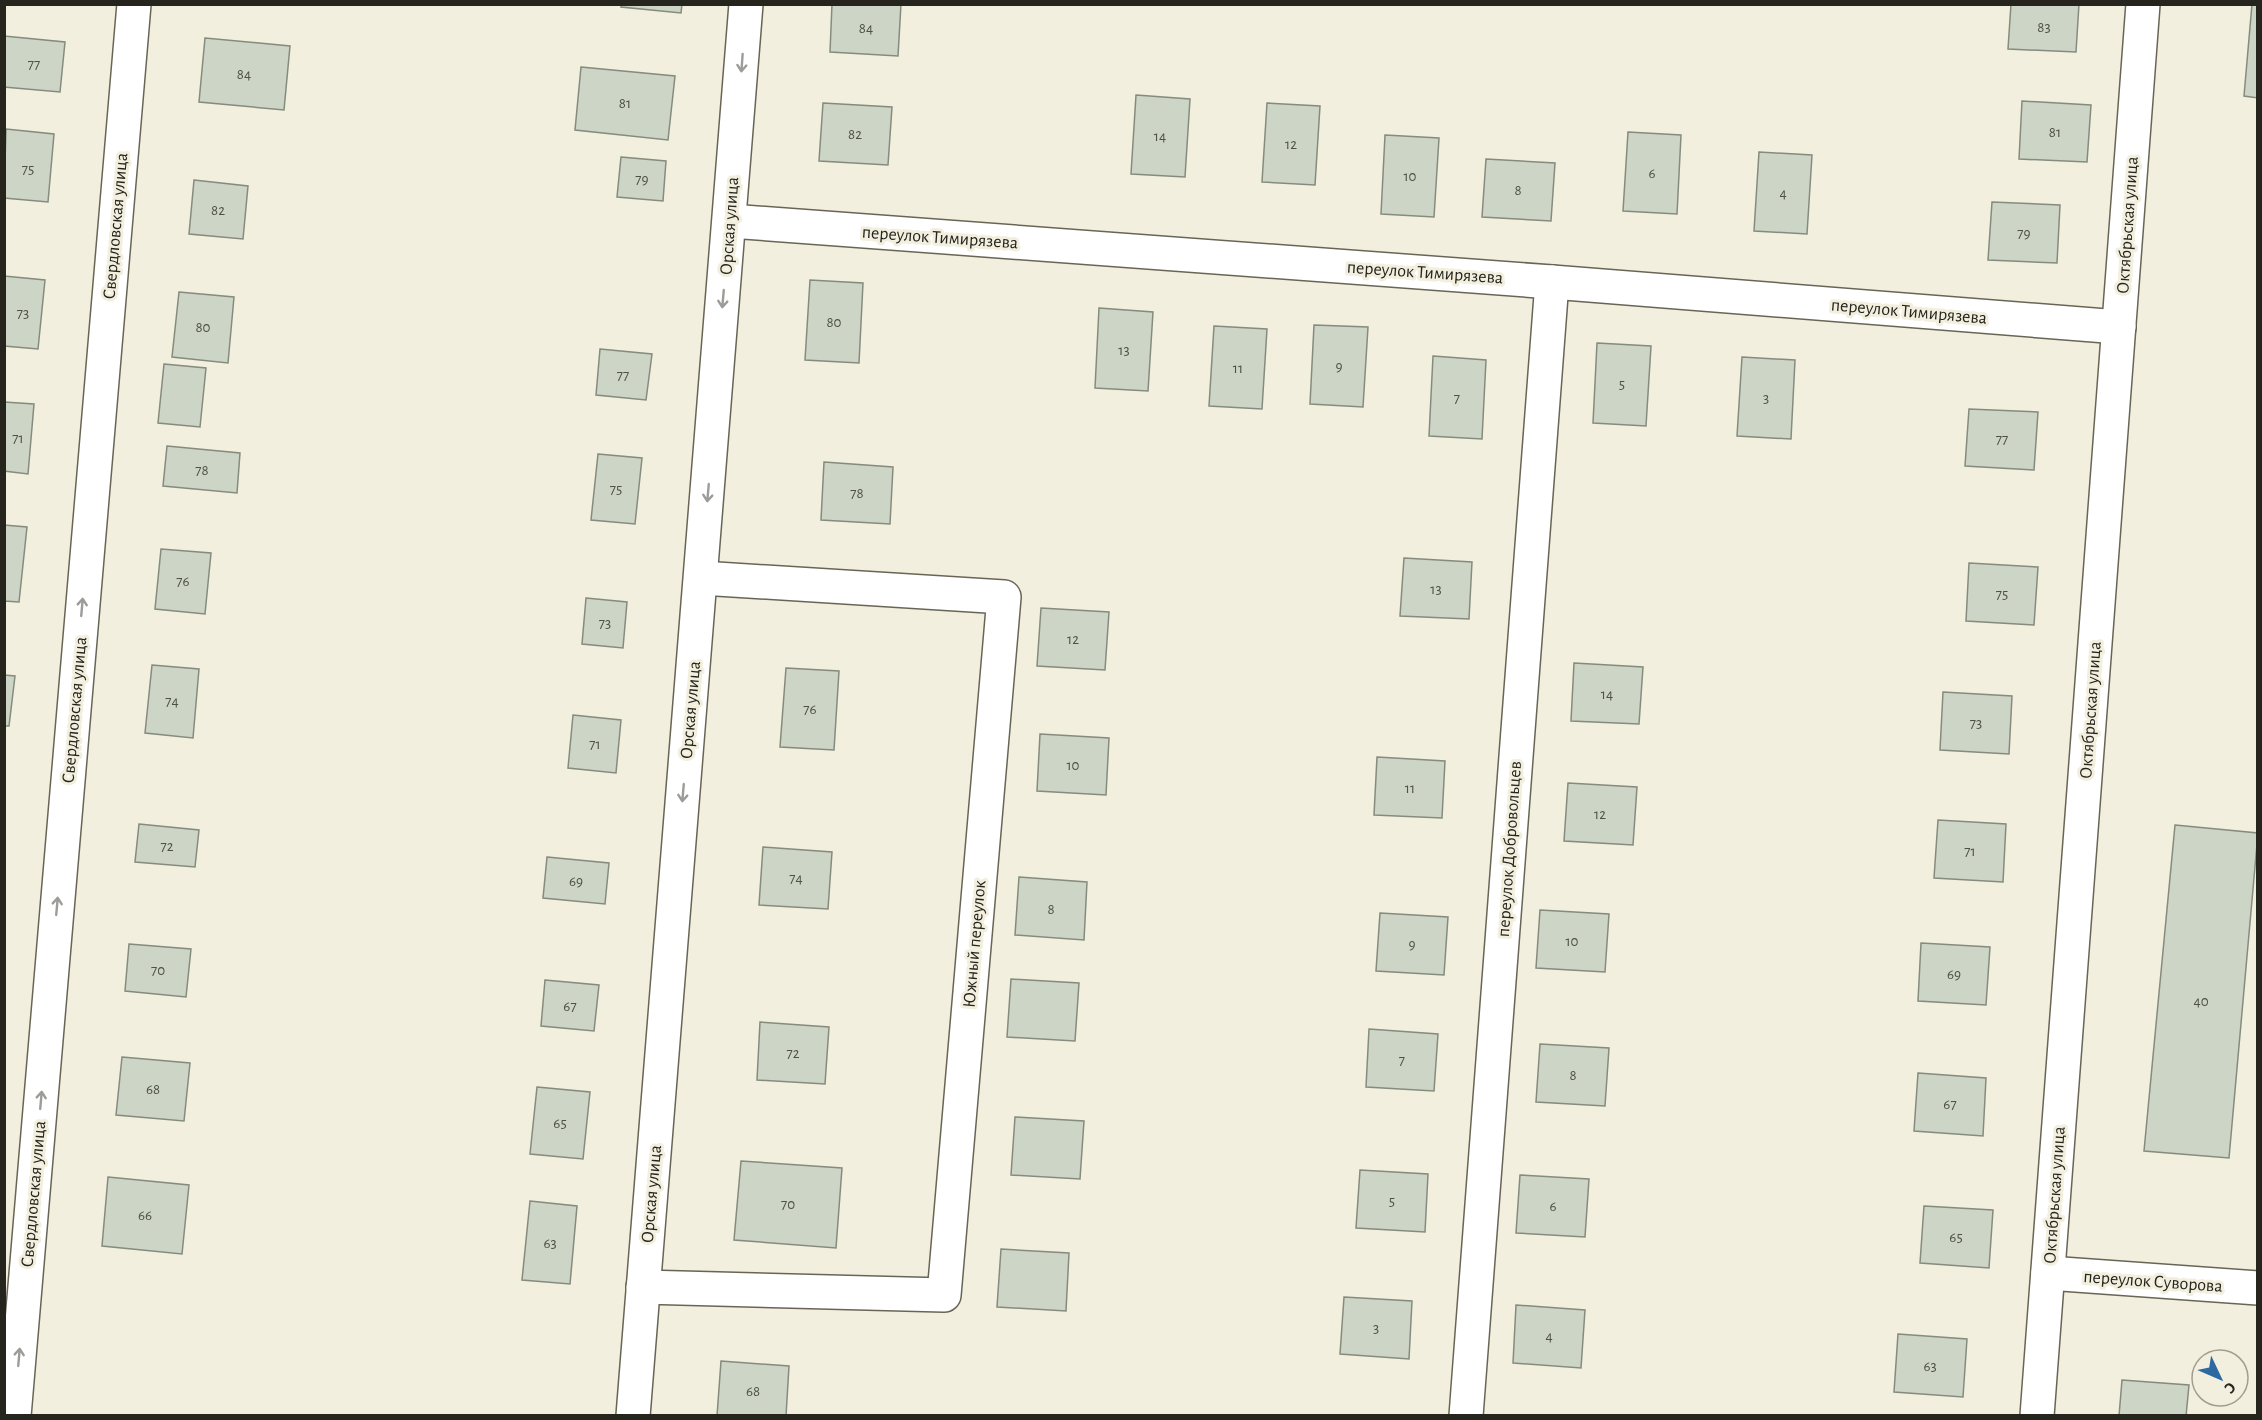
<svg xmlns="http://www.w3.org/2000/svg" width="2262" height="1420" font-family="'Alegreya Sans',sans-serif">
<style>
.building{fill:#cdd5c6;stroke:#858c7e;stroke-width:1.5}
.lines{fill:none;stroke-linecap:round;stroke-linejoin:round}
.minor-casing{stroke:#686557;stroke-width:36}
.minor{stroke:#fff;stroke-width:33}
.oneway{stroke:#9d9c99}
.labels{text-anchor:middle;stroke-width:6;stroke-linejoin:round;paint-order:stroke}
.number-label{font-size:15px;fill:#4f5047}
.street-label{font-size:18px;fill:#25241d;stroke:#f2efde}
</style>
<rect width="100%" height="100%" fill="#f2efde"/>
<g class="building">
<path d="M622 4H682L681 13 621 7Z"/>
<path d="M832 4H901L898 56 830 52Z"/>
<path d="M2011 4H2079L2076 52 2008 49Z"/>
<path d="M2252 4H2258V98L2244 96Z"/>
<path d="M4 36 65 42 60 92 4 87Z"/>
<path d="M205 38 290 46 284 110 199 102Z"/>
<path d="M581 67 675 76 668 140 575 130Z"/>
<path d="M1136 95 1190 99 1185 177 1131 174Z"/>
<path d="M2022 101 2091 105 2087 162 2019 159Z"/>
<path d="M823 103 892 107 888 165 819 161Z"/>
<path d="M1267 103 1320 106 1315 185 1262 182Z"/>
<path d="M6 129 54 134 48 202 4 198Z"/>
<path d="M1628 132 1681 135 1677 214 1623 211Z"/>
<path d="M1385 135 1439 138 1434 217 1381 214Z"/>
<path d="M1759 152 1812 155 1807 234 1754 231Z"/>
<path d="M621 157 666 161 663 201 617 197Z"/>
<path d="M1486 159 1555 163 1551 221 1482 217Z"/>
<path d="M194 180 248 186 243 239 189 234Z"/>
<path d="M1992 202 2060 205 2057 263 1988 260Z"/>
<path d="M4 276 45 280 38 349 4 346Z"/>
<path d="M810 280 863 283 859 363 805 360Z"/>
<path d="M179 292 234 297 228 363 172 357Z"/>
<path d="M1099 308 1153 312 1148 391 1095 388Z"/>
<path d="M1314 325 1368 327 1363 407 1310 404Z"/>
<path d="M1214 326 1267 329 1262 409 1209 406Z"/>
<path d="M1597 343 1651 346 1646 426 1593 423Z"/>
<path d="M600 349 652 354 646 400 596 395Z"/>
<path d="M1433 356 1486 360 1482 439 1429 436Z"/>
<path d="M1742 357 1795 360 1791 439 1737 436Z"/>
<path d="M164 364 206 368 200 427 158 423Z"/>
<path d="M4 402 34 404 28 474 4 471Z"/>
<path d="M1969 409 2038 412 2034 470 1965 466Z"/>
<path d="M167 446 240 453 237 493 163 486Z"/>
<path d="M598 454 642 458 635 524 591 520Z"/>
<path d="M824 462 893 467 890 524 821 520Z"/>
<path d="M4 525 27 527 19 602 4 601Z"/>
<path d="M161 549 211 553 205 614 155 609Z"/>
<path d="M1404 558 1472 562 1469 619 1400 616Z"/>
<path d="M1969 563 2038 567 2034 625 1966 621Z"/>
<path d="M586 598 627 602 623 648 582 644Z"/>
<path d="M1041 608 1109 612 1105 670 1037 666Z"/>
<path d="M1574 663 1643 667 1639 724 1571 721Z"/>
<path d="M152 665 199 669 193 738 145 733Z"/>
<path d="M786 668 839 671 834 750 780 747Z"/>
<path d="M4 675 15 676 9 726H4Z"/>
<path d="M1943 692 2012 696 2009 754 1940 750Z"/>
<path d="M573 715 621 720 616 773 568 768Z"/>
<path d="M1040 734 1109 738 1106 795 1037 791Z"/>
<path d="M1377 757 1445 761 1442 818 1374 815Z"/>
<path d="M1568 783 1637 787 1633 845 1564 841Z"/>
<path d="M1938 820 2006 824 2003 882 1934 878Z"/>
<path d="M139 824 199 830 195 867 135 862Z"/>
<path d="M2175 825 2258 833 2229 1158 2144 1151Z"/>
<path d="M763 847 832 852 828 909 759 905Z"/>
<path d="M547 857 609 863 605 904 543 898Z"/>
<path d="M1019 877 1087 882 1084 940 1015 935Z"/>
<path d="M1540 910 1609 914 1605 972 1536 968Z"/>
<path d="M1380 913 1448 917 1444 975 1376 971Z"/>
<path d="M1921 943 1990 947 1986 1005 1918 1001Z"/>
<path d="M129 944 191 949 186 997 125 991Z"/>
<path d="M1011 979 1079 983 1075 1041 1007 1037Z"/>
<path d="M545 980 599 985 594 1031 541 1026Z"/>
<path d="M760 1022 829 1027 825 1084 757 1080Z"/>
<path d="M1369 1029 1438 1034 1434 1091 1366 1087Z"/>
<path d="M1540 1044 1609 1048 1605 1106 1536 1102Z"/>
<path d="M122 1057 190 1063 184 1121 116 1115Z"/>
<path d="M1918 1073 1986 1078 1983 1136 1914 1131Z"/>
<path d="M537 1087 590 1092 583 1159 530 1154Z"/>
<path d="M1015 1117 1084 1121 1080 1179 1011 1175Z"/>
<path d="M741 1161 842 1168 836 1248 734 1240Z"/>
<path d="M1360 1170 1428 1174 1425 1232 1356 1228Z"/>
<path d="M1520 1175 1589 1179 1585 1237 1516 1233Z"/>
<path d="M108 1177 189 1185 182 1254 102 1246Z"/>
<path d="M530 1201 577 1206 570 1284 522 1280Z"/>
<path d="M1924 1206 1993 1210 1989 1268 1920 1263Z"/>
<path d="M1001 1249 1069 1253 1066 1311 997 1307Z"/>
<path d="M1344 1297 1412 1301 1409 1359 1340 1354Z"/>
<path d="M1516 1305 1585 1310 1581 1368 1513 1363Z"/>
<path d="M1898 1334 1967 1339 1963 1397 1894 1392Z"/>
<path d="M721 1361 789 1366 786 1416H717Z"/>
<path d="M2122 1380 2189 1385 2186 1416H2119Z"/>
</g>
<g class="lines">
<defs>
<g id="minor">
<path d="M730 221 1552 282 2119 327"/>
<path d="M2048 1273 2258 1288"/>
<path d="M643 1287 944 1295 1004 597 701 578"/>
<path d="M14 1416 134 4"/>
<path d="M633 1416 746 4"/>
<path d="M1466 1416 1552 282"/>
<path d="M2037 1416 2143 4"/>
</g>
</defs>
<use href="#minor" class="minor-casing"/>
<use href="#minor" class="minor"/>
</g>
<defs><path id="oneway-shaft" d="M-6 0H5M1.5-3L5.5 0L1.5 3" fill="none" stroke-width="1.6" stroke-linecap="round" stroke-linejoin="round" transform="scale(1.5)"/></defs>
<g class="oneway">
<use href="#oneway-shaft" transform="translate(742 63) rotate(94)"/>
<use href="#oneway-shaft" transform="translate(723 299) rotate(95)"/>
<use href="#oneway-shaft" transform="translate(708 493) rotate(95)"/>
<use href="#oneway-shaft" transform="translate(82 607) rotate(-85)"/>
<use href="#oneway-shaft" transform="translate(683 793) rotate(95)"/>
<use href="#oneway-shaft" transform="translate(57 906) rotate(-85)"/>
<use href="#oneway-shaft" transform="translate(41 1100) rotate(-85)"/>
<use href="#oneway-shaft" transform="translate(19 1357) rotate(-85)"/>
</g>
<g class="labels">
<g class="number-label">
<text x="2044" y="32">83</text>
<text x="866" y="33">84</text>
<text x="34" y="69">77</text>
<text x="244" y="79">84</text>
<text x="625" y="108">81</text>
<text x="2055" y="137">81</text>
<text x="855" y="139">82</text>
<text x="1160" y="141">14</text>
<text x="1291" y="149">12</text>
<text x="28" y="174">75</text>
<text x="1652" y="178">6</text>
<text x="1410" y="181">10</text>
<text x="642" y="184">79</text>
<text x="1518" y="195">8</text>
<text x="1783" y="198">4</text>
<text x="218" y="215">82</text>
<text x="2024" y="238">79</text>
<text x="23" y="318">73</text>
<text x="834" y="327">80</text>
<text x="203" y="332">80</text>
<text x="1124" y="355">13</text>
<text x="1339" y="371">9</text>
<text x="1238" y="373">11</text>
<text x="623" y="380">77</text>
<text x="1622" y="389">5</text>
<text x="1457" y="403">7</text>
<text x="1766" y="403">3</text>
<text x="18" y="443">71</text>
<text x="2002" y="444">77</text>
<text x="202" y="475">78</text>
<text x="616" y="494">75</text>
<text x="857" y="498">78</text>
<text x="183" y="586">76</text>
<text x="1436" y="594">13</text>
<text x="2002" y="599">75</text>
<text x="605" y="628">73</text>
<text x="1073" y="644">12</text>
<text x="1607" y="699">14</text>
<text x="172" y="706">74</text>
<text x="810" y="714">76</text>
<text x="1976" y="728">73</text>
<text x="595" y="749">71</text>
<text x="1073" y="770">10</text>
<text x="1410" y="793">11</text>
<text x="1600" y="819">12</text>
<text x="167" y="851">72</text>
<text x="1970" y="856">71</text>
<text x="796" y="883">74</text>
<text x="576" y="886">69</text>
<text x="1051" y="914">8</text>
<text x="1572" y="946">10</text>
<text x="1412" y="949">9</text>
<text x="158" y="975">70</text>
<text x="1954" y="979">69</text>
<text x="2201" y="1006">40</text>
<text x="570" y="1011">67</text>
<text x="793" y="1058">72</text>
<text x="1402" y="1065">7</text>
<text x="1573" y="1080">8</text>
<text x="153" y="1094">68</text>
<text x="1950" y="1109">67</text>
<text x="560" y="1128">65</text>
<text x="1392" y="1206">5</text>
<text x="788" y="1209">70</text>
<text x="1553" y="1211">6</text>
<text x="145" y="1220">66</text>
<text x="1956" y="1242">65</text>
<text x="550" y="1248">63</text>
<text x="1376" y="1333">3</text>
<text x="1549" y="1341">4</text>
<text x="1930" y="1371">63</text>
<text x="753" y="1396">68</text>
</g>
<g class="street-label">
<text transform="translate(2127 225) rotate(-86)" y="6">Октябрьская улица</text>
<text transform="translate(115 226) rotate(-85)" y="6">Свердловская улица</text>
<text transform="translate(729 226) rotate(-86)" y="6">Орская улица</text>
<text transform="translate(940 237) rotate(4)" y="6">переулок Тимирязева</text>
<text transform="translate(1425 272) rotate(4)" y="6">переулок Тимирязева</text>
<text transform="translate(1909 311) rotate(5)" y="6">переулок Тимирязева</text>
<text transform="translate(74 710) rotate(-85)" y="6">Свердловская улица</text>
<text transform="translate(690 710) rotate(-85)" y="6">Орская улица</text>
<text transform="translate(2090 710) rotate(-86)" y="6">Октябрьская улица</text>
<text transform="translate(1509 849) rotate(-86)" y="6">переулок Добровольцев</text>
<text transform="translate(974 944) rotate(-85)" y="6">Южный переулок</text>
<text transform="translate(33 1194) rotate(-85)" y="6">Свердловская улица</text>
<text transform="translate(651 1194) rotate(-85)" y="6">Орская улица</text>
<text transform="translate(2054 1195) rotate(-86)" y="6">Октябрьская улица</text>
<text transform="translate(2153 1281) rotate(4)" y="6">переулок Суворова</text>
</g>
</g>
<rect width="2262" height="1420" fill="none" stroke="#25241d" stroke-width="12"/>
<g transform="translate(2220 1378) rotate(134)"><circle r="28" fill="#f2efde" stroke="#a09e91" stroke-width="1.5"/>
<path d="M0-4.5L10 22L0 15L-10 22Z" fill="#2b69a0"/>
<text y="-9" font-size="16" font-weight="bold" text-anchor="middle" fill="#25241d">С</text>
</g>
</svg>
